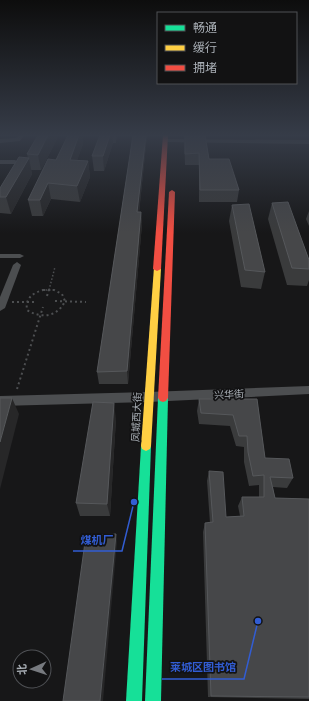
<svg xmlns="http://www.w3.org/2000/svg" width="309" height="701" font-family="'Noto Sans','Noto Sans SC',sans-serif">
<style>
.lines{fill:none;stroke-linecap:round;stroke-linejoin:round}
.path-far1{stroke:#4d4f51;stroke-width:1.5;stroke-dasharray:1.5 2;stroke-linecap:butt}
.path{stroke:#4d4f51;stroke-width:2;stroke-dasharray:2 3;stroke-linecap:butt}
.street{fill:#4c4e50;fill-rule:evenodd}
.fast{fill:#16e098;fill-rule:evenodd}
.slow{fill:#ffcf43;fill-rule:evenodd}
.jam{fill:#f24e42;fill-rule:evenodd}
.wall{fill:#3a3b3c}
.shaded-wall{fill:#272728}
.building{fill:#464749;stroke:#56585b}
.labels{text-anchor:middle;stroke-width:3.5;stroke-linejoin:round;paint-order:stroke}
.street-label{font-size:10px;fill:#aab0b7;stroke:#121213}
.leader{fill:none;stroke:#325dd3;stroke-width:1.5}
.callout-dot{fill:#325dd3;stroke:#121213;stroke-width:1.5}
.callout-label{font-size:11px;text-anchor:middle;font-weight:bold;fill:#325dd3;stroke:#121213;stroke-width:3.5;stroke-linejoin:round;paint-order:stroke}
</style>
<rect width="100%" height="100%" fill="#171718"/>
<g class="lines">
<g class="path-far1">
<path d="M42 290H55"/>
<path d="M49 290 55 267"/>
</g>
<g class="path">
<path d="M43 290H54L62 294 65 301C58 317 41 319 27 310 25 298 33 293 43 290Z"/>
<path d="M47 296 49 289"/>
<path d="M55 301 86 302"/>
<path d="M12 302H35"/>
<path d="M17 389 43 307"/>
</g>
<g class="street">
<path d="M18 135H24L20 141 0 143V139L16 138Z"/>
<path d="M164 139 309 140V144L166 142 164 141Z"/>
<path d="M0 160H15L18 162 15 164H0Z"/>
<path d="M0 254H20L24 256 20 258H0Z"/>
<path d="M17 262 21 265 5 308 0 311V297L13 265Z"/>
<path d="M309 386V394L148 402 0 406V396L148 392Z"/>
</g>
<g class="fast">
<path d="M163 394 166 395 168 398 161 701H145L158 398 160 395Z"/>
<path d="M146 441 150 443 151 446 142 701H126L141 446 142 443Z"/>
</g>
<path class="slow" d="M154 267H157L161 269 151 446 150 449 146 451 142 449 141 446Z"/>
<g class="jam">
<path d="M163 135H168L161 269 157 271 153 269Z"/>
<path d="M172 190 175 192 168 398 166 401 163 402 160 401 158 398 169 192Z"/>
</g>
</g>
<g class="wall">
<path d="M38 135H56L57 139 41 170H31L32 174 11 214 0 213V188L28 158 27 154Z"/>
<path d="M68 135H82L83 144 77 160 88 161 90 177 80 202 51 199 43 216H32L28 200 56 160Z"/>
<path d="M100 135H117L116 143H113L104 171H94L92 156Z"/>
<path d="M133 135H147L139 212H141L142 224 128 384H99L97 372Z"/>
<path d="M184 135H205L209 159 239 190 237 202H199V165H185Z"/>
<path d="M272 203 309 260V280L307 286 287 285 268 219Z"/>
<path d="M232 205 265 272 261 289 241 287 229 221Z"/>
<path d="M309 211V226L306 219Z"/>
<path d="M199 399H257L265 458 293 478 287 488 273 487 275 498 309 499V699L208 697 203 532 205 523H210L207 481 209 471 226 517 240 516 238 506 242 497H259V485L249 486 244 462V447L236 446 230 426 199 424 197 411Z"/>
<path d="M116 419 110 516H80L76 503Z"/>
</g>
<g class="shaded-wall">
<path d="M48 135H56L57 139 41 170 38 155Z"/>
<path d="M79 135H82L83 144 72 175 70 160Z"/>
<path d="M110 135H112L113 143 104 171 103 156Z"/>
<path d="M116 135H117L116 143Z"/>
<path d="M146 135H147L138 224 137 212Z"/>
<path d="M29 158 32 174 11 214 6 197Z"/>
<path d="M88 161 90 177 80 202 77 186Z"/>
<path d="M48 183 51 199 43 216 40 200Z"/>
<path d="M141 212 142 224 128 384 127 371Z"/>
<path d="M12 398 19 414 0 489V442Z"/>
<path d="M114 403 116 419 110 516 107 504Z"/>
<path d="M116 534 117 542 103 701H100Z"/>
</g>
<g class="building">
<path d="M38 135H48L38 155 27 154Z"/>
<path d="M68 135H79L70 160 88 161 77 186 48 183 40 200H28L48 159 56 160Z"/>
<path d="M100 135H110L103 156H92Z"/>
<path d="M133 135H146L137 212H141L127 371 97 372Z"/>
<path d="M185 135H205L209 159H229L239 190H200L199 153 185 154Z"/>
<path d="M19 157 29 158 6 197H0V188Z"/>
<path d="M288 202 309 260V269L292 268 272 203Z"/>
<path d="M249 204 265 272 245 270 232 205Z"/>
<path d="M0 398H12L0 442Z"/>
<path d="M199 399H257L265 458 289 459 293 478 270 477 275 498 309 499V697L211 696 205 523 213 522 209 471 223 472 226 517 244 516 242 497H264V475L253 476 248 452 247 436H239L233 415 201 413Z"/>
<path d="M93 402 114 403 107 504 76 503Z"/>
<path d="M116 534 100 701H63L86 535Z"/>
</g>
<linearGradient id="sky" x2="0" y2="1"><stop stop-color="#0d0d0d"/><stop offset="0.58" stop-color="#363c48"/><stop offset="1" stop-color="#363c48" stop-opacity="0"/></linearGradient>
<rect width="309" height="233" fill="url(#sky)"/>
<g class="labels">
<g class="street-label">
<text transform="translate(229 394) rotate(-3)" y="4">兴华街</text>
<text transform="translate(136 417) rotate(-87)" y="4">凤城西大街</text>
</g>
</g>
<path class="leader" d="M134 502L122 551H73M258 621L244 679H162"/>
<g class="callout-dot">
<circle cx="134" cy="502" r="4"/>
<circle cx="258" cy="621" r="4"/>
</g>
<g class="callout-label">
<text x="97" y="544">煤机厂</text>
<text x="203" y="671">莱城区图书馆</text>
</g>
<rect x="157" y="12" width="140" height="72" fill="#121213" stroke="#4f5155"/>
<rect x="165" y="25" width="20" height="6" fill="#16e098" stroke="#4f5155"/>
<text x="193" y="32" font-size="12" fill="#aab0b7">畅通</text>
<rect x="165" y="45" width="20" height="6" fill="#ffcf43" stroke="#4f5155"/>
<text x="193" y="52" font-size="12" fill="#aab0b7">缓行</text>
<rect x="165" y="65" width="20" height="6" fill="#f24e42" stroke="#4f5155"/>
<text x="193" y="72" font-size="12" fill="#aab0b7">拥堵</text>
<g transform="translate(32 669) rotate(267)"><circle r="19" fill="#121213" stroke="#4f5155"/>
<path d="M0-3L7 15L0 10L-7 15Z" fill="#777a7f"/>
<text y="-6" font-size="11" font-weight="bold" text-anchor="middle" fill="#aab0b7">北</text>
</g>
</svg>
